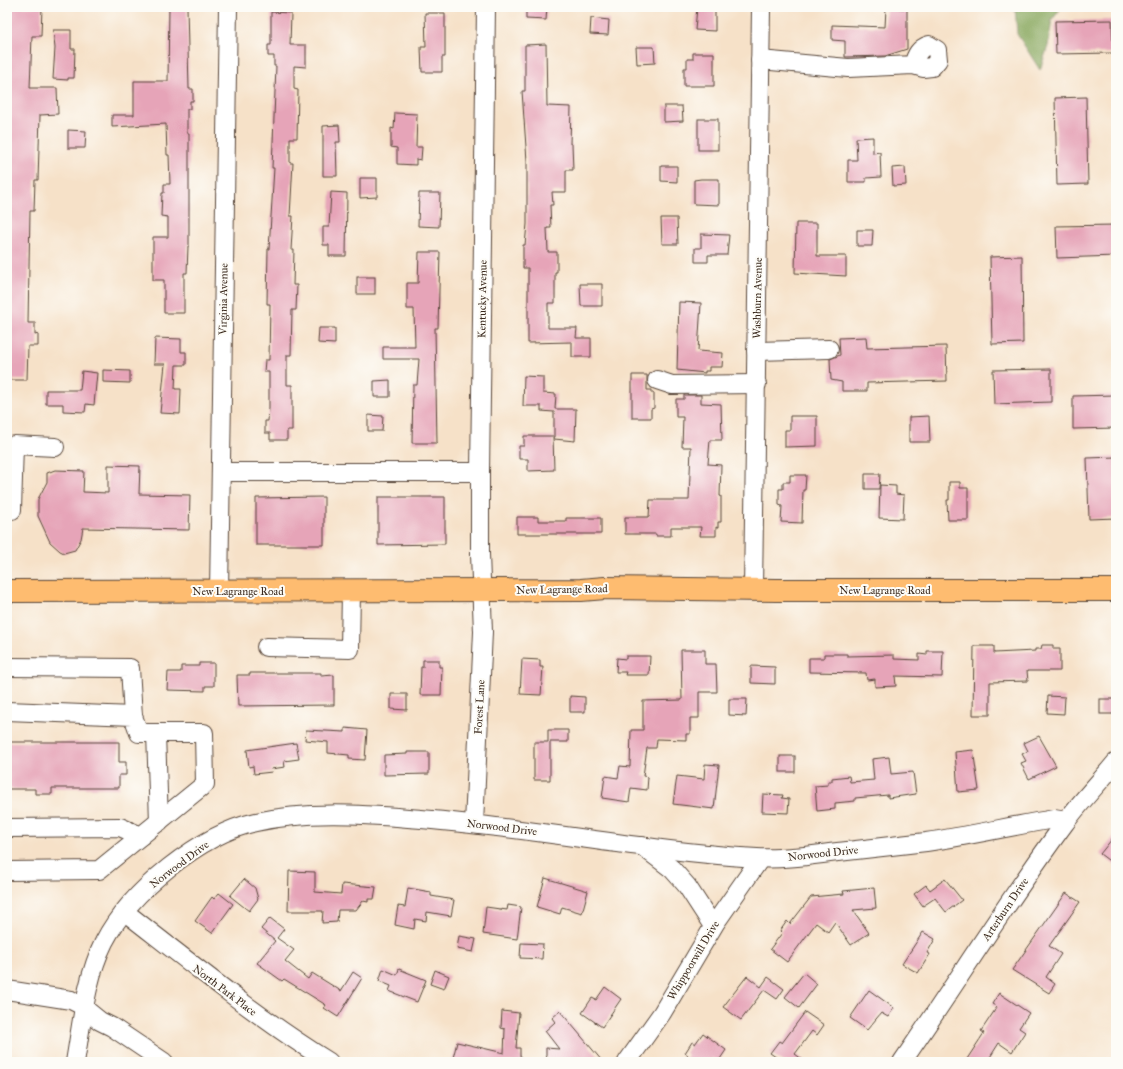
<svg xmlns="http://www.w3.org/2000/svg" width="1123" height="1069" font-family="'IM FELL Great Primer',serif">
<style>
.forest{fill:#84a458;stroke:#60673b}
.building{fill:#e6a4b8}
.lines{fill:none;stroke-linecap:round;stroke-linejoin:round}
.minor-casing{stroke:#574538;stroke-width:20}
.major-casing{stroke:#574538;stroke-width:24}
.minor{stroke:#fff;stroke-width:18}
.major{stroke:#febc70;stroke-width:22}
.labels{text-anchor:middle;stroke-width:4;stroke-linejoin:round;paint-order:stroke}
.street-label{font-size:11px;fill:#3b2a1e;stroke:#fdfcf7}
</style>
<rect width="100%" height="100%" fill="#fdfcf7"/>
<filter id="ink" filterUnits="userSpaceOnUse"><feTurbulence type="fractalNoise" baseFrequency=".025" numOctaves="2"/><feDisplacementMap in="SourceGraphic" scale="8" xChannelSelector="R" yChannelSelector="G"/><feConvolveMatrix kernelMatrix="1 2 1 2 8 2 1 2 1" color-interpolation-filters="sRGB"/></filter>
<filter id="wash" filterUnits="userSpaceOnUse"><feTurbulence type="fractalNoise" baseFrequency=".012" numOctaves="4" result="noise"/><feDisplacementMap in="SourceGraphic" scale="16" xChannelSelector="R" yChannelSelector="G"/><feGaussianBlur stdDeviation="0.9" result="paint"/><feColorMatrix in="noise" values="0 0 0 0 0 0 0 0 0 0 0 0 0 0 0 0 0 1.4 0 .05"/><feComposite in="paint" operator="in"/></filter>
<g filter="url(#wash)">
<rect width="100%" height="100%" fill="#f6e1c8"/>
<path class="forest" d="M1015 7H1062L1052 20 1048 46 1040 70 1017 34Z"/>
<g id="blocks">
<g class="building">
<path d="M10 7H42L41 36H32L30 88H57L58 114 40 115 38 180H35L34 211H30L28 323H35V335L38 334V346H28L27 380H7V169Z"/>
<path d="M169 7H187L189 89H193V101H190V109H187V133H189V246H188L187 273H184V313H164V280H153V237H168V217L161 216 162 193H164V184H170L169 155H167L166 124 112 127V115H134V81H168Z"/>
<path d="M526 7H547L546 20 526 19Z"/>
<path d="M697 7H715V31L695 30Z"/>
<path d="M886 8 907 9V49L885 56 845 57V41L832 40V25L885 27Z"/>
<path d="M271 12 291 13 290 45H306V67L294 66V89L298 90 297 138H290V163H293L290 216H293L291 250H294L293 285H297L296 310H292L291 355H287V385H292V430H287V440H270V433H265V421H268L269 408V372H264L265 360H269L270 304H267L268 249H269L274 168H272L276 66H274V56H268V45H271Z"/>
<path d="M425 13H445V57H442V72H422L421 47H426Z"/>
<path d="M591 18 609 20 608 35 590 34Z"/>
<path d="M1112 20 1113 53 1056 54 1055 21Z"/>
<path d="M53 30H71V49H75L74 78H68V80L53 79 55 48Z"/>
<path d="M546 44 547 106 571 107 570 144H572L573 170H566V192H552L553 205H550L551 228H547L548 252H557V272H555V303H548V328H577L576 338H591V357H572V342L528 343V268H523V245H525L527 224V161L522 91H525V45Z"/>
<path d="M636 47H654L655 63 637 64Z"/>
<path d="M693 53H714V86H684V68H687V59H693Z"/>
<path d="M1086 97 1088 184 1057 185 1055 98Z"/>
<path d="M664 106H682L683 121 664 122Z"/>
<path d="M395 113 417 114 416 147H422L421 160 416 159V165L397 164V148L391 147V128L394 129Z"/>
<rect x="698" y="119" width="20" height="31"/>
<path d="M339 125 340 142H336L337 176H323V126Z"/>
<path d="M68 130 86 131 85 148H68Z"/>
<path d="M873 137V153L880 152 881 177 866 178V182H848V160H857L856 138Z"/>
<path d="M661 166H677V182L661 181Z"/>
<path d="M905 167 906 185 893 186 892 168Z"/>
<path d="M360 178H377V197L360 198Z"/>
<path d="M701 179H719V205L694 204V180Z"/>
<path d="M331 192 347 193 346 256H329V245H323V227H329Z"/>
<path d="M419 193H440L439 227 418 226Z"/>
<path d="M661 218H677L678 244H662Z"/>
<path d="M796 223H817V256H846V276L795 273Z"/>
<path d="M1116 225V256L1057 258 1056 226Z"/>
<path d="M857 230H873L872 246H857Z"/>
<path d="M701 234 729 235 727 255H708V262H695V248H701Z"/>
<path d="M419 252H440L438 328H435L437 443H412L413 385H417L419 359H383V347H415L414 309H407V283H418Z"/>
<path d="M1022 256 1023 343 992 344 990 257Z"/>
<rect x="357" y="277" width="18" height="17"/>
<path d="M580 284H602V306H581Z"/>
<path d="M679 302 701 303 698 351 723 353 722 367H709V371H705V373L677 370Z"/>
<path d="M319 328H335V344L318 343Z"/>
<path d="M866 337 867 348 946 346 947 381 867 383V391H842V382L831 380 830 359 840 355 839 338Z"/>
<path d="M155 338 181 339V352H186V365H176L175 389H181L180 414 160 413 165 364H154Z"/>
<path d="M1051 369V402L994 404 993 370Z"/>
<path d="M103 370 130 371V383L103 382Z"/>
<path d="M82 371 97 373 94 405 86 404 85 412 63 411V404H46V390H80Z"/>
<path d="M632 375H647V390H651V393H654V408L651 409V418H632Z"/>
<path d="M524 376 543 377V393L556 394 555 409H576L575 441 554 439V412L541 411V406H523Z"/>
<path d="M390 380V397H374V381Z"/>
<path d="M684 395H701V403L721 404 722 440H710L708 464 721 465 720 496H721V522H718V528L716 527V536H700L701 527H671V536H656V534H625V517H649L650 500H689L691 447H682L683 417H676V399H684Z"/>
<path d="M1116 395V428L1073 429V396Z"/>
<path d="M368 415 383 416 382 431H368Z"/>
<path d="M790 416H817V446L785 447V430H790Z"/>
<path d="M929 416 930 442H909V417Z"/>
<path d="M524 436H553L554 470 528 471V459H519V446H524Z"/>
<path d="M1116 457V518L1089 519 1087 458Z"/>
<path d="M108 465 140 466 139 494 190 495 189 530 83 528 81 539 75 550 64 553 60 551 50 542 38 516V499L47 482V473L55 470 84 471 83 492 108 493Z"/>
<path d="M865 474H880L879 489H865Z"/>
<path d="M790 475H806L805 490H803L802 523 781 522 782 506 779 505V489H783V482H790Z"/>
<path d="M949 482H960V488H968V520H948L947 500H949Z"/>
<path d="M880 485 896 486V494L904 495 903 519 879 518Z"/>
<path d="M324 497V545H256V498Z"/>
<path d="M378 497H445V544L378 545Z"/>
<path d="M517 517H538V521H566V518H601V534H517Z"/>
<path d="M1042 645H1053V649H1060V671H1027L1028 681 990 682V715H973L974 646H994V653L1035 651V649H1041Z"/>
<path d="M681 650H705V664H716L717 692H699V718H690V734H686V740L657 739 656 748H647L643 776 648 777 647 790 631 788 629 802 602 798 605 776 618 778 620 766 630 767 631 730H643V701L682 700Z"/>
<path d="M927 651H943L942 677 895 676 896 686 875 687V679L867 680 866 673 809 672V658H824V654H847V656L894 655V659L919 660V654L927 655Z"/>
<path d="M626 656H650L649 675H625L626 672H616L617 658 626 659Z"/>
<path d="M522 659 540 660V667H543L541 695 520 694Z"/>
<path d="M423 660H439V667H442L441 695H420L421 667H423Z"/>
<path d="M199 663H214V686H205V691L167 690 168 672H181V666H199Z"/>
<path d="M751 666 775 667V684L751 683Z"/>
<path d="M250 673H321V676L334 675V705L238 706 237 675H250Z"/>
<path d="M391 694H407V710L391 709Z"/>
<path d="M570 696 585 697V712H570Z"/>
<path d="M1048 696 1065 697 1064 714 1047 713Z"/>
<path d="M729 699H747L746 716 729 715Z"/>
<rect x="1100" y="699" width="14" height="15"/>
<path d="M345 728 367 730 365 760 349 759V755L328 753V742L305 740 306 730 345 732Z"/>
<path d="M548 730H568V742H550V780H534V742H548Z"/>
<path d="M1039 736 1056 766 1029 779 1021 763 1026 761 1022 754 1028 751 1024 743Z"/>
<path d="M7 742H119V762H126V775H119V788H52V794H35V789H7Z"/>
<path d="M296 743 299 759 284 761 285 767 271 769 272 772 254 774 253 766 249 767 247 750Z"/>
<path d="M973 750 979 790 958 792 955 752Z"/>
<path d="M407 752H429V774L384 775V755L407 754Z"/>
<rect x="780" y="756" width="15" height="16"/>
<path d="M889 757 891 774 913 772 916 794 888 798V795L855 798V801L835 803V809L817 811 815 786 828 785V781H832V778L849 776 850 782 874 780 872 759Z"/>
<path d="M705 764 719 765 714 809 673 804 677 776 704 779Z"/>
<path d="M763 794 783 795 782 798 789 799 788 813 762 812Z"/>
<path d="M1116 834V866L1100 854Z"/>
<path d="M289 871 315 872V892L341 894 342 884 376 887 374 899H368V902L363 901 356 910H338L337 922 322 923 323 911H288Z"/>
<path d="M545 878 588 891 582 913 562 907 560 914 537 907Z"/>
<path d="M244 879 255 888 258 899 249 911 230 896Z"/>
<path d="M945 879 962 900 946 912 935 898 923 906 914 894 926 885 930 890Z"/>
<path d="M408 888 431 892V896L454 900 451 916 427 912 426 921 415 919 414 929 395 925 398 906 405 907Z"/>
<path d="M874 888 876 908 853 910 869 933 851 945 835 922 828 932 816 923 787 962 770 949 782 933 780 931 787 921 790 924 811 897 844 894 843 891Z"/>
<path d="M219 893 233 904 212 933 195 921 212 897 214 899Z"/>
<path d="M1066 893 1080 902 1049 946 1061 954 1046 977 1055 984 1049 993 1012 970Z"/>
<path d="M508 905 521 907 517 939 483 934 486 907 507 910Z"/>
<path d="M270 918 284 929 277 938 294 950 285 961 308 979 312 973 341 991 353 972 362 978 338 1017 324 1008 326 1005 284 979 282 981 257 963 275 941 261 929Z"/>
<path d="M923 932 935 939 927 953 930 954 918 973 902 964Z"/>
<path d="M459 936 476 939 473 952 457 949Z"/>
<path d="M521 943 543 944 542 959 520 958Z"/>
<path d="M383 969 397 975 399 969 426 980 417 1002 389 991 391 986 379 981Z"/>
<path d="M435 970 449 976 444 989 430 984Z"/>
<path d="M804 973 817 984 799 1008 785 997Z"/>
<path d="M747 976 761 987 768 977 784 989 777 999 764 990 741 1020 723 1007Z"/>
<path d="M605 987 621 999 602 1027 582 1013 592 998 596 1000Z"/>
<path d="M869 990 894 1008 888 1017 881 1013 867 1030 850 1018Z"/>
<path d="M999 993 1029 1013 1019 1028 1025 1032 1012 1052 999 1043 987 1062H965L984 1033 981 1031 997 1007 992 1004Z"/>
<path d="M502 1011 519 1013 516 1048H520V1056L522 1057V1062H452L457 1042 504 1053 505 1029 501 1028Z"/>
<path d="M560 1011 603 1062H551L546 1056V1048L559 1049 545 1031 555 1022 552 1018Z"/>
<path d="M805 1012 824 1025 817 1035 812 1031 795 1054 806 1062H783L770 1053 779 1041 782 1043Z"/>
<path d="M703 1033 726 1050 718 1062 712 1058 709 1062H683L688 1055 685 1053 692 1042 695 1044Z"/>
</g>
</g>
</g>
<g filter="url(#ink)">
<use href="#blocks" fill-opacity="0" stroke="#574538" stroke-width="1"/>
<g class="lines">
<defs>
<g id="minor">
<path d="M760 60 848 68 913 65 923 68 932 67 938 60 937 50 929 45C919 48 916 55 913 65"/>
<path d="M756 351 829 349"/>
<path d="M657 380 672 385 757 384"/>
<path d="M221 472H480"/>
<path d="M7 510H12L14 445 55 447"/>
<path d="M753 590 761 7"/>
<path d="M219 591 228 7"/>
<path d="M266 647 350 649 351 591"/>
<path d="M7 667 130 668 133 716"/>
<path d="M7 711 133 716 139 733H204L205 784 99 870 7 871"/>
<path d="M156 733 159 822"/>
<path d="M474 824 483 632 480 554V472L486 7"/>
<path d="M7 828 120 827 141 836"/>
<path d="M642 846 672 869 687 886 713 926"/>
<path d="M125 912C192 964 257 1017 329 1062"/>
<path d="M7 990 71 1000 79 1004 100 1021 112 1027 164 1062"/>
<path d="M75 1062C82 1022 86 978 104 942 130 891 201 834 256 822 306 811 358 814 408 818 525 826 640 851 757 858 787 860 818 854 847 851 873 848 900 845 926 842 969 836 1011 826 1054 819L1066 821"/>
<path d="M627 1062 662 1013 716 922 760 859"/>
<path d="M902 1062C957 982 1008 900 1065 823 1080 802 1099 783 1116 762"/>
</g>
<path id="major" d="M7 591 581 590 605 588 777 590H1116"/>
</defs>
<use href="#minor" class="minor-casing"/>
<use href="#major" class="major-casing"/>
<use href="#minor" class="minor"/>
<use href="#major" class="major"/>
</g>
</g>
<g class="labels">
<g class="street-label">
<text transform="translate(757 298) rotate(-89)" y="4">Washburn Avenue</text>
<text transform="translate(223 299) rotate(-89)" y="4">Virginia Avenue</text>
<text transform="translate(482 299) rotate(-89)" y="4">Kentucky Avenue</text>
<text transform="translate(562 589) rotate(-1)" y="4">New Lagrange Road</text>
<text x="885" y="594">New Lagrange Road</text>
<text x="238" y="595">New Lagrange Road</text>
<text transform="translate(479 707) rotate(-87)" y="4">Forest Lane</text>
<text transform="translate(502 827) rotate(7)" y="4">Norwood Drive</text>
<text transform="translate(823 853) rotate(-6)" y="4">Norwood Drive</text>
<text transform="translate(179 864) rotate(-37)" y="4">Norwood Drive</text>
<text transform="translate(1005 909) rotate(-56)" y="4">Arterburn Drive</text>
<text transform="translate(693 960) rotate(-59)" y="4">Whippoorwill Drive</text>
<text transform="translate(225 990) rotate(37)" y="4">North Park Place</text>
</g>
</g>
<rect width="1123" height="1069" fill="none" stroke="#fdfcf7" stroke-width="24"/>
</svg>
